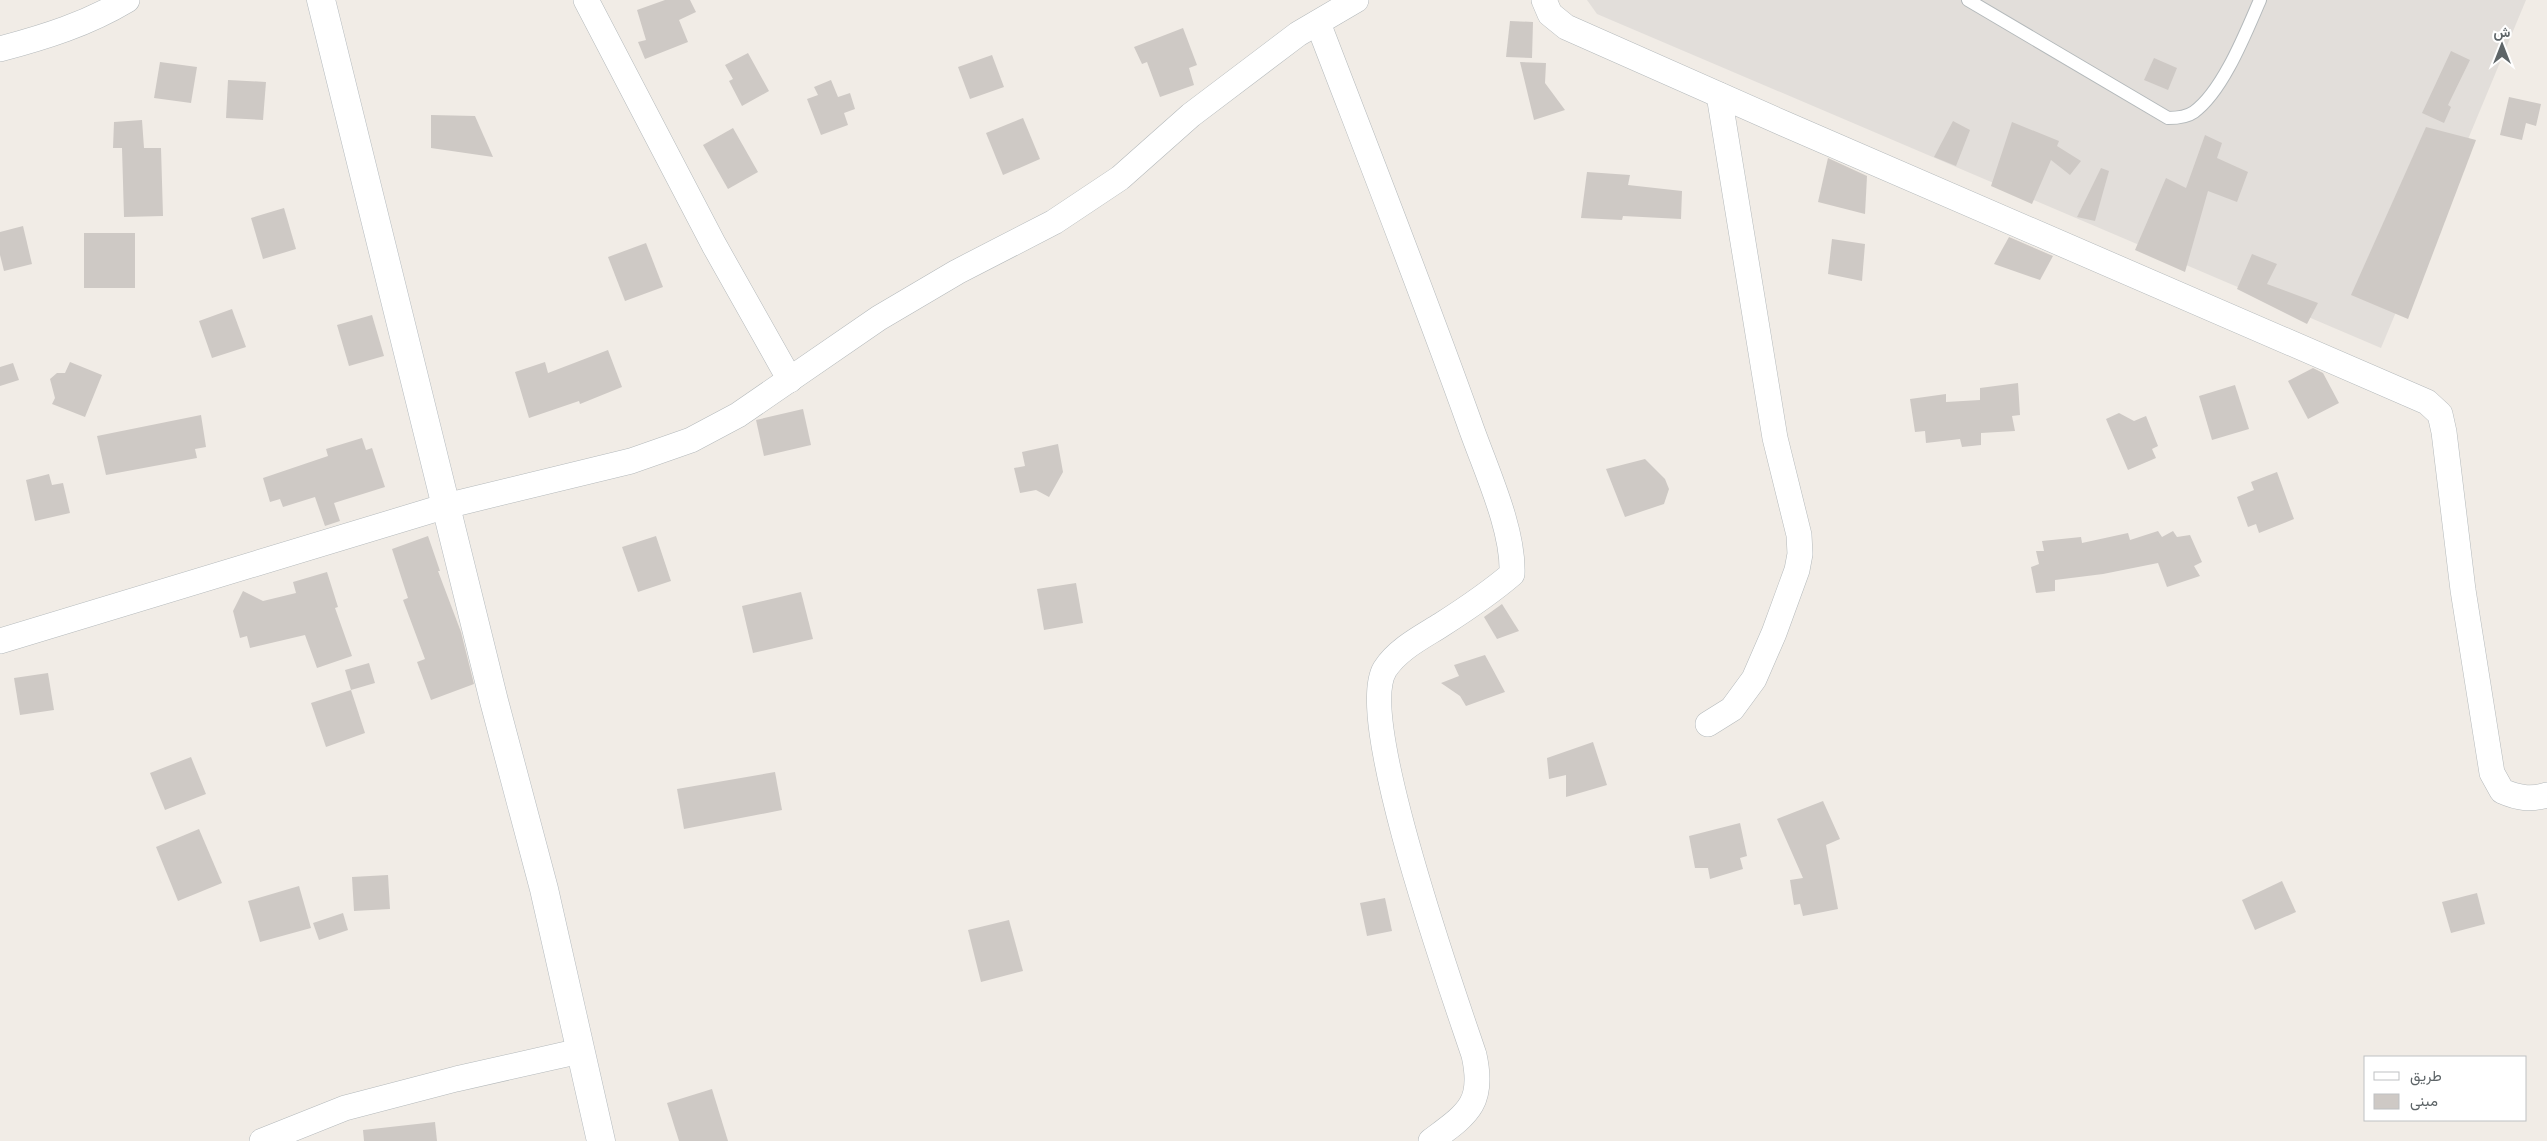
<svg xmlns="http://www.w3.org/2000/svg" width="2547" height="1141" font-family="Figtree,Vazirmatn,sans-serif">
<style>
.industrial{fill:#e2deda}
.building{fill:#cec9c5}
.lines{fill:none;stroke-linecap:round;stroke-linejoin:round}
.lane-casing{stroke:#b4b9bb;stroke-width:14}
.street-casing{stroke:#b4b9bb;stroke-width:26}
.secondary-casing{stroke:#b5bbbf;stroke-width:29}
.lane{stroke:#fff;stroke-width:12}
.street{stroke:#fff;stroke-width:25}
.secondary{stroke:#fff;stroke-width:28}
</style>
<rect width="100%" height="100%" fill="#f1ece6"/>
<path class="industrial" d="M1587 0H2526L2381 348 1597 14Z"/>
<g class="building">
<path d="M665 0H690L696 12 679 20 688 42 645 59 638 42 646 40 637 10Z"/>
<path d="M1510 21 1533 22 1532 58 1506 57Z"/>
<path d="M1183 28 1197 65 1189 68 1194 85 1160 97 1147 62 1142 64 1134 47Z"/>
<path d="M2451 51 2470 60 2448 105 2451 107 2444 123 2422 113Z"/>
<path d="M748 53 769 91 742 106 729 81 733 79 725 65Z"/>
<path d="M992 55 1004 87 970 99 958 67Z"/>
<path d="M2154 58 2177 68 2168 90 2144 80Z"/>
<path d="M160 62 197 67 191 103 154 98Z"/>
<path d="M1520 62 1546 63 1545 83 1565 110 1534 120Z"/>
<path d="M228 80 266 82 263 120 226 118Z"/>
<path d="M831 80 838 97 850 93 855 109 844 113 848 125 821 135 807 99 818 95 814 87Z"/>
<path d="M2509 97 2541 104 2536 126 2526 123 2522 140 2500 135Z"/>
<path d="M431 115 475 116 493 157 431 148Z"/>
<path d="M1023 118 1040 159 1003 175 986 133Z"/>
<path d="M142 120 144 148H161L163 216 124 217 122 148H113L114 122Z"/>
<path d="M1953 121 1970 130 1956 166 1934 157Z"/>
<path d="M2012 122 2059 141 2057 146 2081 161 2070 175 2051 160 2032 204 1991 186Z"/>
<path d="M2426 127 2476 140 2408 319 2351 295Z"/>
<path d="M733 128 758 172 728 189 703 145Z"/>
<path d="M2205 135 2222 143 2217 158 2248 172 2237 202 2208 191 2185 272 2135 250 2166 178 2186 188Z"/>
<path d="M1828 158 1867 176 1865 214 1818 202Z"/>
<path d="M2101 168 2109 171 2095 221 2077 217Z"/>
<path d="M1587 172 1630 175 1628 185 1682 191 1681 219 1623 216 1622 220 1581 218Z"/>
<path d="M284 208 296 249 263 259 251 218Z"/>
<path d="M23 226 32 264 4 271 0 255V232Z"/>
<rect x="84" y="233" width="51" height="55"/>
<path d="M2009 237 2053 256 2040 280 1994 264Z"/>
<path d="M1832 239 1865 244 1862 281 1828 274Z"/>
<path d="M646 243 663 287 625 301 608 257Z"/>
<path d="M2252 254 2277 264 2267 284 2318 303 2307 324 2237 289Z"/>
<path d="M232 309 246 347 212 358 199 321Z"/>
<path d="M372 315 384 356 349 366 337 325Z"/>
<path d="M608 350 622 387 580 404 579 401 529 418 515 372 545 362 548 373Z"/>
<path d="M70 362 102 375 85 417 52 404 55 398 50 379 57 373H65Z"/>
<path d="M13 363 19 380 0 386V367Z"/>
<path d="M2313 368 2323 373 2339 403 2308 419 2288 381Z"/>
<path d="M2018 383 2020 415 2012 416 2015 431 1981 433V445L1962 447 1960 439 1926 443 1925 431 1915 432 1910 399 1946 394V402L1980 400V388Z"/>
<path d="M2235 385 2249 429 2212 440 2199 396Z"/>
<path d="M803 409 811 445 764 456 756 420Z"/>
<path d="M2119 413 2134 421 2146 416 2158 446 2152 449 2156 458 2128 470 2106 419Z"/>
<path d="M201 415 206 447 195 449 197 458 106 475 97 436Z"/>
<path d="M362 438 366 450 372 448 385 487 334 503 340 521 325 526 315 497 283 507 280 499 270 502 263 478 328 456 326 449Z"/>
<path d="M1058 444 1063 472 1049 497 1036 490 1020 493 1014 468 1025 466 1022 452Z"/>
<path d="M1645 459 1665 479 1669 489 1664 504 1625 517 1606 469Z"/>
<path d="M2277 472 2294 519 2259 533 2256 524 2248 527 2237 497 2254 490 2251 482Z"/>
<path d="M49 474 52 485 63 483 70 513 35 521 26 480Z"/>
<path d="M2158 531 2162 537 2173 531 2177 537 2190 535 2202 562 2194 566 2200 576 2167 587 2158 563 2103 574 2055 580V591L2036 593 2031 567 2039 564 2036 551H2044L2042 541 2081 537 2082 543 2128 533 2130 540Z"/>
<path d="M428 536 440 571H438L461 632 474 684 431 700 417 662 425 659 403 600 408 598 392 549Z"/>
<path d="M656 536 671 581 638 592 622 547Z"/>
<path d="M327 572 338 607 335 608 352 656 317 668 305 635 250 648 247 636 240 638 233 611 243 591 263 601 296 593 293 582Z"/>
<path d="M1076 583 1083 623 1044 630 1037 589Z"/>
<path d="M801 592 813 639 753 653 742 606Z"/>
<path d="M1502 604 1519 631 1497 639 1484 617Z"/>
<path d="M1485 655 1505 692 1466 706 1460 696 1441 683 1459 676 1454 665Z"/>
<path d="M369 663 375 683 351 690 345 670Z"/>
<path d="M48 673 54 710 20 715 14 678Z"/>
<path d="M351 690 365 733 326 747 311 703Z"/>
<path d="M1593 742 1607 785 1566 797V775L1549 779 1547 758Z"/>
<path d="M191 757 206 794 165 810 150 773Z"/>
<path d="M775 772 782 810 684 829 677 789Z"/>
<path d="M1823 801 1840 839 1826 845 1838 909 1803 916 1800 904 1794 905 1790 880 1803 878 1777 819Z"/>
<path d="M1740 823 1747 856 1740 858 1743 869 1710 879 1708 868H1695L1689 836Z"/>
<path d="M199 829 222 883 178 901 156 847Z"/>
<path d="M388 875 390 909 354 911 352 877Z"/>
<path d="M2282 881 2296 912 2255 930 2242 900Z"/>
<path d="M299 886 311 928 260 942 248 901Z"/>
<path d="M2477 893 2485 924 2451 933 2442 902Z"/>
<path d="M1385 898 1392 931 1367 936 1360 903Z"/>
<path d="M343 913 348 930 319 940 313 923Z"/>
<path d="M1009 920 1023 971 981 982 968 930Z"/>
<path d="M712 1089 728 1141H679L667 1103Z"/>
<path d="M435 1122 437 1141H364L363 1130Z"/>
</g>
<g class="lines">
<defs>
<path id="lane" d="M1968 0 2168 118C2177 118 2187 117 2194 112 2223 91 2246 32 2260 0"/>
<g id="street">
<path d="M586 0 714 245 790 380"/>
<path d="M1544 0 1550 14 1566 27 1785 124 2427 402 2440 414 2444 432 2463 590 2492 773 2502 791C2518 798 2530 800 2547 795"/>
<path d="M1318 23C1369 156 1421 288 1469 422 1484 466 1514 528 1512 574 1490 593 1466 609 1441 625 1422 637 1398 649 1385 669 1355 718 1453 992 1474 1055 1485 1104 1467 1114 1431 1141"/>
<path d="M0 49C45 37 87 24 127 0"/>
<path d="M0 641 446 506 631 461 691 440 738 415 879 318 957 272 1054 222 1120 178 1191 115 1298 34 1356 0"/>
<path d="M1708 724 1732 709 1754 679 1774 633 1797 570 1800 554 1799 535 1775 438 1719 95"/>
<path d="M262 1141 345 1108 456 1079 580 1051"/>
</g>
<path id="secondary" d="M321 0 494 701 544 889 601 1141"/>
</defs>
<use href="#lane" class="lane-casing"/>
<use href="#street" class="street-casing"/>
<use href="#secondary" class="secondary-casing"/>
<use href="#lane" class="lane"/>
<use href="#street" class="street"/>
<use href="#secondary" class="secondary"/>
</g>
<rect x="2364" y="1056" width="162" height="65" fill="#ffffff" stroke="#bfc1c3"/>
<rect x="2374" y="1072" width="25" height="8" fill="#ffffff" stroke="#bfc1c3"/>
<text x="2410" y="1081" font-size="15" fill="#5e6568">طريق</text>
<rect x="2374" y="1094" width="25" height="15" fill="#cec9c5" stroke="#bfc1c3"/>
<text x="2410" y="1106" font-size="15" fill="#5e6568">مبنى</text>
<g transform="translate(2502 45)" stroke="#ffffff" stroke-width="4" paint-order="stroke">
<path d="M0-4L9 19L0 12L-9 19Z" fill="#5e6568"/>
<text y="-8" font-size="14" font-weight="bold" text-anchor="middle" fill="#5e6568">ش</text>
</g>
</svg>
